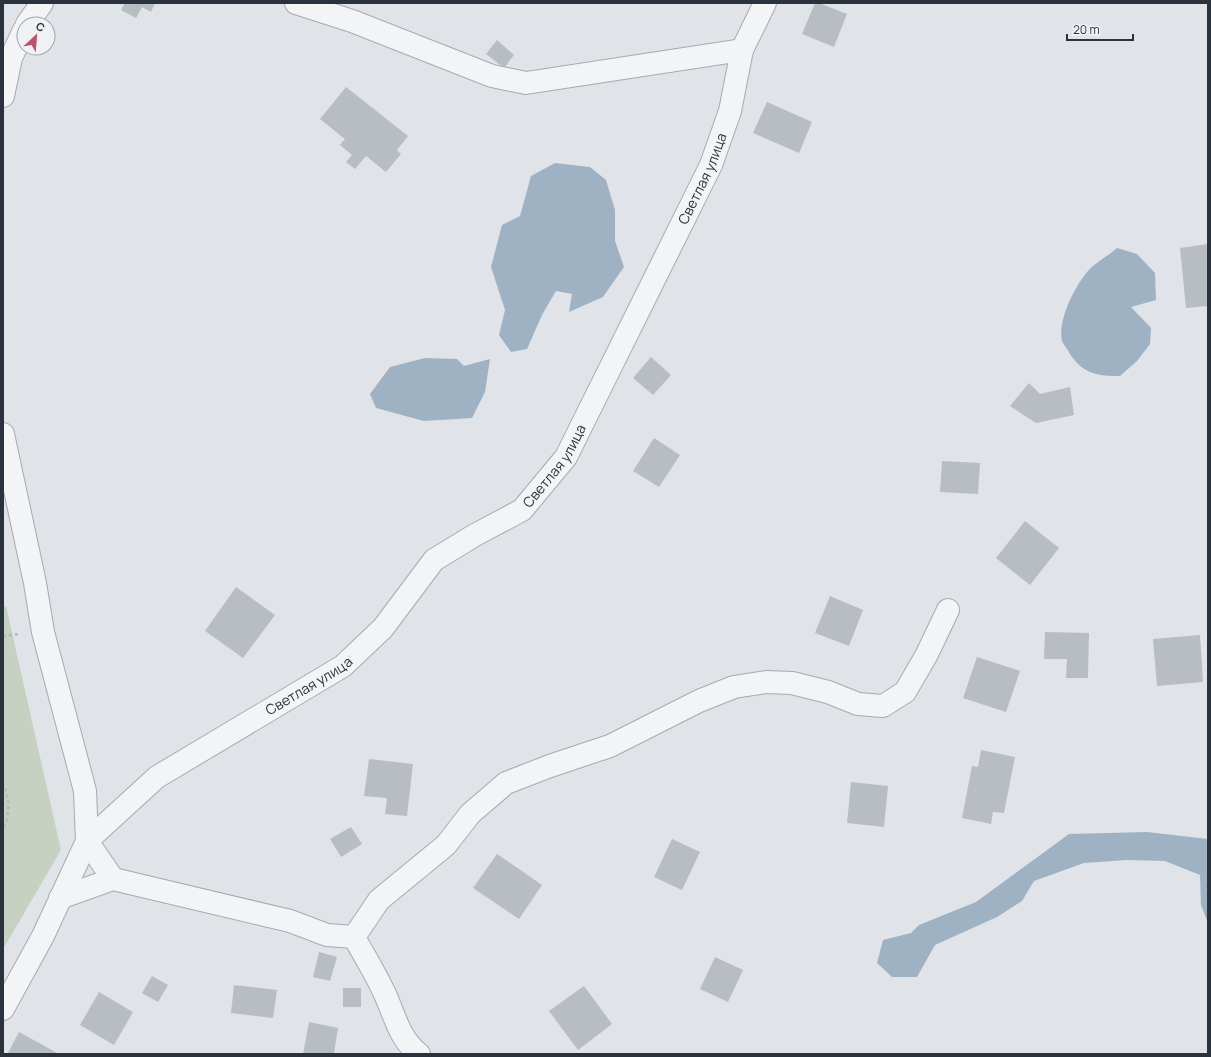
<svg xmlns="http://www.w3.org/2000/svg" width="1211" height="1057" font-family="Manrope,sans-serif">
<style>
.green{fill:#c6d1c2}
.water{fill:#9fb2c4}
.building{fill:#b8bdc4}
.lines{fill:none;stroke-linecap:round;stroke-linejoin:round}
.minor-casing{stroke:#a6aab1;stroke-width:24}
.path{stroke:#b6babe;stroke-width:2.5;stroke-dasharray:3 3;stroke-linecap:butt}
.minor{stroke:#f2f4f6;stroke-width:22}
.labels{text-anchor:middle;stroke-width:3;stroke-linejoin:round;paint-order:stroke}
.street-label{font-size:14px;fill:#2a323d;stroke:#eff2f5}
</style>
<rect width="100%" height="100%" fill="#e0e3e8"/>
<path class="green" d="M6 606 61 850 3 949V608Z"/>
<g class="water">
<path d="M555 163 590 167 606 180 615 210V241L624 267 603 297 569 312 572 294 556 291 542 315 527 349 511 352 499 335 505 310 491 267 502 225 520 216 531 176Z"/>
<path d="M1117 248 1137 254 1155 273 1156 300 1131 307 1151 328 1150 344 1137 361 1120 376C1098 376 1083 374 1070 354 1068 350 1064 345 1062 341 1057 320 1077 280 1093 266 1100 260 1109 255 1117 248Z"/>
<path d="M425 358 457 359 464 366 490 359 485 392 472 418 424 421 376 408 370 394 390 367Z"/>
<path d="M1147 832 1208 839V923L1201 905 1200 875 1165 861 1127 860 1084 863 1034 881 1022 901 997 917 935 945 917 977H892L877 963 883 940 911 933 919 925 976 902 1069 834Z"/>
</g>
<g class="building">
<path d="M125 3H155L151 12 142 7 136 18 121 10Z"/>
<path d="M815 3H819L847 14 834 47 802 34Z"/>
<path d="M497 40 514 55 504 68 486 54Z"/>
<path d="M346 87 408 136 397 150 401 154 386 172 366 156 355 169 346 162 352 155 340 145 345 139 320 119Z"/>
<path d="M767 102 812 122 799 153 753 133Z"/>
<path d="M1208 244V306L1186 308 1180 248Z"/>
<path d="M651 357 671 375 653 395 633 378Z"/>
<path d="M1029 383 1040 394 1070 387 1074 415 1036 423 1010 406Z"/>
<path d="M654 438 680 455 659 487 633 471Z"/>
<path d="M942 461 980 463 978 494 940 492Z"/>
<path d="M1025 521 1059 548 1030 585 996 558Z"/>
<path d="M236 587 275 615 243 658 205 631Z"/>
<path d="M830 596 863 610 849 646 815 633Z"/>
<path d="M1045 632 1089 633 1088 678H1066L1067 659H1044Z"/>
<path d="M1200 635 1203 682 1157 686 1153 639Z"/>
<path d="M977 657 1020 671 1006 712 963 698Z"/>
<path d="M981 750 1015 757 1004 813 993 812 991 824 962 818 972 766 978 767Z"/>
<path d="M369 759 413 764 407 816 385 814 387 798 364 796Z"/>
<path d="M851 782 888 786 884 827 847 823Z"/>
<path d="M351 827 362 844 341 857 330 839Z"/>
<path d="M672 839 700 852 682 890 654 877Z"/>
<path d="M497 854 542 885 519 919 473 888Z"/>
<path d="M319 952 337 957 330 981 313 977Z"/>
<path d="M715 957 743 970 728 1002 700 989Z"/>
<path d="M152 976 168 985 158 1002 142 993Z"/>
<path d="M234 985 277 990 273 1018 231 1013Z"/>
<path d="M584 986 612 1024 578 1050 549 1011Z"/>
<rect x="343" y="988" width="18" height="19"/>
<path d="M99 992 133 1012 114 1045 80 1025Z"/>
<path d="M309 1022 338 1028 334 1054H303Z"/>
<path d="M19 1032 59 1054 8 1053Z"/>
</g>
<g class="lines">
<defs>
<g id="minor">
<path d="M296 3 352 21 492 76 526 83 742 50"/>
<path d="M27 24 42 3"/>
<path d="M3 96 11 58 24 30"/>
<path d="M3 434 35 583 43 632 85 791 87 841 43 936 3 1009"/>
<path id="s1" d="M87 841 157 777 343 666 383 628 434 560 475 535 522 510 566 457 711 165 730 111 742 50 765 3"/>
<path d="M87 841 113 879"/>
<path d="M60 898 113 879 290 921 327 935 354 937"/>
<path d="M354 937 379 900 446 845 470 814 506 783 550 766 610 746 699 701 734 687 766 682 792 683 828 692 858 704 883 706 905 692 926 656 948 610"/>
<path d="M354 937C364 955 375 973 384 992 394 1013 399 1039 419 1054"/>
</g>
</defs>
<use href="#minor" class="minor-casing"/>
<g class="path">
<path d="M3 636 20 634"/>
<path d="M3 783C9 796 11 815 3 827"/>
</g>
<use href="#minor" class="minor"/>
</g>
<g class="labels">
<g class="street-label">
<text dy="5" stroke="none"><textPath href="#s1" startOffset="932">Светлая улица</textPath></text>
<text dy="5" stroke="none"><textPath href="#s1" startOffset="608">Светлая улица</textPath></text>
<text dy="5" stroke="none"><textPath href="#s1" startOffset="272">Светлая улица</textPath></text>
</g>
</g>
<rect width="1211" height="1057" fill="none" stroke="#2a323d" stroke-width="8"/>
<g transform="translate(36 36) rotate(26)"><circle r="19" fill="#eff2f5" stroke="#a0a5ab"/>
<path d="M0-3L7 15L0 10L-7 15Z" fill="#c05167"/>
<text y="-6" font-size="11" font-weight="bold" text-anchor="middle" fill="#2a323d">С</text>
</g>
<path d="M1067 34v6h66v-6" fill="none" stroke="#2a323d" stroke-width="2"/>
<text x="1073" y="34" font-size="12" fill="#2a323d" stroke="#eff2f5" stroke-width="3" paint-order="stroke">20 m</text>
</svg>
